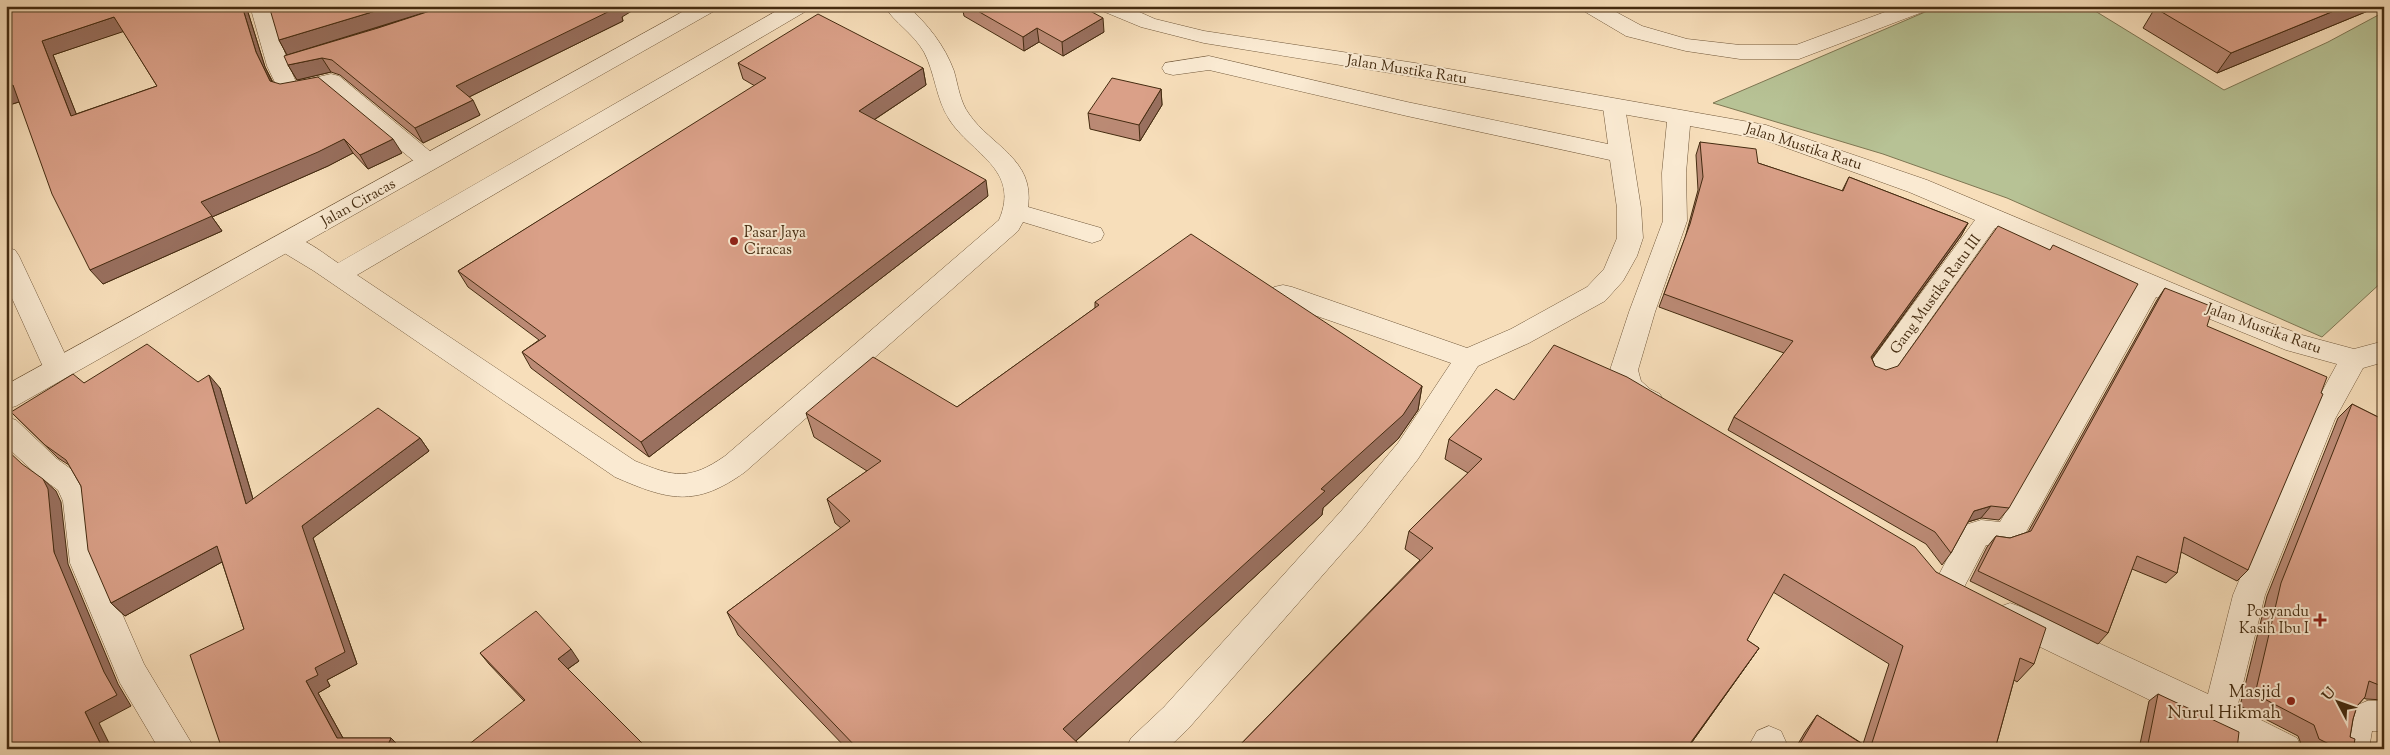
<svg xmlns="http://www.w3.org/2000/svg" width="2390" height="755" font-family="'Sorts Mill Goudy',serif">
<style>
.green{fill:#b7c295;stroke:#7e7652}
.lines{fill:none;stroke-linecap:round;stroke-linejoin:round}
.service-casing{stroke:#71583a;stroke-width:1}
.minor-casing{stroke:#71583a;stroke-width:1}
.tertiary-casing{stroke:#71583a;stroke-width:1}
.service{fill:#faead2;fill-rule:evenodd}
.minor{fill:#faead2;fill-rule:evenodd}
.tertiary{fill:#faead2;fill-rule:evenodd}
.wall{fill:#bb8a75;stroke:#442b10;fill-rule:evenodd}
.shaded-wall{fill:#99705f;stroke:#442b10}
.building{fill:#daa088;stroke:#442b10;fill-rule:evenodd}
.poi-dot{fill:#8f2418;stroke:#faead2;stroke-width:2}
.labels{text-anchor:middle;stroke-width:4;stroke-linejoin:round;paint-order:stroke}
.street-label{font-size:15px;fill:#442b10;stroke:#faead2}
.poi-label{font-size:15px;fill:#442b10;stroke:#faead2;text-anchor:start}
.near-poi-label{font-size:18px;fill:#442b10;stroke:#faead2;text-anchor:end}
</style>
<rect width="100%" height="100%" fill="#f7deba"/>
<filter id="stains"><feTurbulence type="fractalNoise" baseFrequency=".004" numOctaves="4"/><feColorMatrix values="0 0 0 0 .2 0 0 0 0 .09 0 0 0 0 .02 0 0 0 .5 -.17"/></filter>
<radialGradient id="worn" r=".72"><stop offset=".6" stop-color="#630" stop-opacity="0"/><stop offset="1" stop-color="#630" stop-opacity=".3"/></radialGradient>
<path class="green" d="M1939 6H2087L2224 90 2328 42 2384 12V280L2322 337 2007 198 1883 154 1713 103Z"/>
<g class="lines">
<defs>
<g id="service">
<path d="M785 6H811L808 10 357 275 635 461C674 477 689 481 725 456L999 220C1021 169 971 154 949 119 936 99 935 73 924 52 913 33 895 23 884 6H907C927 23 945 46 954 71 958 85 960 102 969 114 991 146 1035 159 1028 207L1101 228 1104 234 1101 240 1092 243 1023 222 1018 231 745 472C695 508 668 500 615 477L314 271 276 248 272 242 276 236C296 230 321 252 338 263Z"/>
<path d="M1579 6H1605L1642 26 1687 39 1740 45H1796L1901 6H1931L1928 10 1799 59H1740L1686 51 1626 36 1582 10Z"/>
<path d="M1209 56 1407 102 1608 144 1603 107 1606 102 1614 100 1622 102 1625 107 1641 208 1643 238 1637 256 1623 281 1605 301 1529 343 1478 366 1418 459 1364 528 1188 729 1167 749H1126L1131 738 1164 707 1342 510 1398 443 1451 363 1274 301 1270 294 1274 287 1283 285 1292 287 1467 348 1511 329 1587 287 1604 269 1617 238V208L1610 160 1407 116 1209 70 1173 75 1165 73 1162 68 1165 63Z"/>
<path d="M6 247 15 250 19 256 72 369 68 376 58 379 48 376 44 369 6 285Z"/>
<path d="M1769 726 1781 731 1786 742 1783 749H1747L1757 731Z"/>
</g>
<g id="minor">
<path d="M247 6H268L272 13 289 66 296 82 331 74 339 76 437 157 441 162 437 167 429 170 421 167 327 89 289 97 281 95 267 66 252 13Z"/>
<path d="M1097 6H1126L1155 19 1204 31 1415 63 1766 125 1927 180 2244 313 2302 335 2354 349 2384 341V362L2363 368 2335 419 2265 595 2237 708 2297 738 2302 749H2251L1999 627 1994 617 1999 607 2010 603 2021 607 2208 694 2233 595 2307 419 2337 364 2286 350 2156 297 2021 541 2001 547 1986 545 1960 595 1949 599 1938 595 1933 586 1965 525 1981 520 2000 522 2135 288 1995 228 1889 378 1879 381 1869 378 1865 371 1869 364 1975 220 1909 192 1762 139 1690 126 1686 173 1687 221 1655 312 1638 370 1641 381 1650 389 1660 394 1664 402 1660 410 1650 413 1630 405 1619 393 1610 370 1629 312 1663 221 1662 173 1667 122 1415 77 1204 43 1141 27 1100 10Z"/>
<path d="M6 417 16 420 57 459 78 474 93 500 100 563 144 664 195 749H159L120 683 70 563 63 501 58 490 37 475 6 446Z"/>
<path d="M2367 701H2384V731H2372L2369 749H2335C2340 722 2340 711 2367 701Z"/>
</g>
<path id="tertiary" d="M693 6H719L716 10 16 406 6 409V385Z"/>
</defs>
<use href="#service" class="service-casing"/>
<use href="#minor" class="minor-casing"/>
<use href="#tertiary" class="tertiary-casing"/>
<use href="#service" class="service"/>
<use href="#minor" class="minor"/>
<use href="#tertiary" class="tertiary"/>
</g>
<g class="wall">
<path d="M6 6H246L265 67 273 82 402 153 368 169 353 153 328 166 212 217 222 231 103 284 19 102 6 106ZM123 31 157 86 76 114 53 55Z"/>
<path d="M437 6 425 12 622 17 623 21 469 97 480 115 423 143 340 75 331 72 297 80 288 65 378 28 415 16 287 55 279 40Z"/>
<path d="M962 6H1081L1104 32 1063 56 1039 42 1024 51 964 16Z"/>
<path d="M2160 6H2380L2217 73 2143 28 2155 8Z"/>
<path d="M738 63 923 68 926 85 874 120 988 196 649 457 531 368 522 352 539 340 468 287 458 271 755 86 743 79Z"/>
<path d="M1161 89 1162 105 1140 141 1090 129 1088 113Z"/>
<path d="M1700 142 1758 163 1842 191 1849 177 1968 223 1961 236 1872 359 1875 366 2009 508 1999 520 1981 518 1968 522 1951 553 1942 565 1926 544 1728 430 1734 417 1784 353 1659 307 1685 238 1698 190 1696 155Z"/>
<path d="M2165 288 2207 326 2248 570 2237 581 2181 552 2177 573 2166 583 2132 569 2108 633 2098 644 1970 581 1987 547 1996 536 2010 538 2028 532 2157 300Z"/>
<path d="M1095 302 1422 386 1418 410 1398 439 1323 508 1322 515 1076 741 1084 749H847L738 635 727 612 841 528 835 523 827 499 867 471 814 437 806 413 957 407 1095 308Z"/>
<path d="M198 382 220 388 253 499 420 438 429 451 313 538 357 664 327 680 330 686 318 693 343 738H391L402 749H222L244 629 222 562 125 616 111 603 81 486 69 465 58 458 11 412 84 383Z"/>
<path d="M1514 400 1936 572 2034 664 2017 682 2014 680 1995 749H1795L1805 732 1817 715 1863 744 1889 664 1773 592 1747 640 1759 648 1747 665 1687 749H1236L1420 560 1405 549 1409 531 1468 473 1445 459 1449 439Z"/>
<path d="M2352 404 2384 420V700L2366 699 2364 698 2357 706 2353 719 2350 737 2353 749H2303L2298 736 2240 706 2267 596 2338 418Z"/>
<path d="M480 653 579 661 524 701 489 664Z"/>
<path d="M2158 694 2237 749H2139L2149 701Z"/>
</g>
<g class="shaded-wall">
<path d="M242 6H246L265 67 279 96 270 81 256 52Z"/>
<path d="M392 6H437L423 13 287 55 279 40Z"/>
<path d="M615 6H640L622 17 623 21 463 100 456 86Z"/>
<path d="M2346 6H2380L2217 73 2231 53Z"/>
<path d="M114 17 125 31 53 55 83 131 71 116 42 41Z"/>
<path d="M1103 18 1104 32 1063 56 1062 42Z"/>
<path d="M1037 28 1039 42 1024 51 1023 37Z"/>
<path d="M322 58 331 72 297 80 288 65Z"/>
<path d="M923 68 926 85 863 127 859 111Z"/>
<path d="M13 85 25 100 6 106V87Z"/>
<path d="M1161 89 1162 105 1140 141 1139 125Z"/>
<path d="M473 100 480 115 423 143 415 128Z"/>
<path d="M344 139 353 153 328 166 212 217 222 231 103 284 90 270 201 202Z"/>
<path d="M393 139 402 153 368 169 360 155Z"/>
<path d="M986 180 988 196 649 457 641 442Z"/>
<path d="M1968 223 1961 236 1863 370 1871 357Z"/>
<path d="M209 375 220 388 258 516 246 504Z"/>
<path d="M1422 386 1418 410 1398 439 1323 508 1322 515 1067 749 1063 729 1321 489Z"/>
<path d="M420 438 429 451 313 538 357 664 327 680 330 686 318 693 349 749 337 738 306 681 302 526Z"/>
<path d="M43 479 56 491 61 502 68 564 118 684 131 706 99 723 112 749H103L85 712 54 552Z"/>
<path d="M1991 506 1981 518 1964 523 1974 511Z"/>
<path d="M217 546 229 558 125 616 111 603Z"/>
<path d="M1759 648 1747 665 1687 749H1686Z"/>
<path d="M571 649 579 661 566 670 558 659Z"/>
<path d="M391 738 402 749H386Z"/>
</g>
<g class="building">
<path d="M6 6H242L256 52 270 81 280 84 318 77 393 139 360 155 344 139 318 152 201 202 212 216 90 270 52 194 13 85 6 87ZM114 17 157 86 71 116 42 41Z"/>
<path d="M269 6H392L279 40Z"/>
<path d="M440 6H617L618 7 456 86 473 100 415 128 332 60 322 58 288 65 284 56 378 28 433 10Z"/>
<path d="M969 6H1081L1103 18 1062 42 1037 28 1023 37Z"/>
<path d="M2160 6H2346L2231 53 2155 8Z"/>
<path d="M818 14 923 68 859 111 986 180 641 442 522 352 546 336 458 271 766 78 738 63Z"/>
<path d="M1112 78 1161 89 1139 125 1088 113Z"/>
<path d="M1700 142 1756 149 1758 163 1843 191 1849 177 1968 223 1871 357 1875 366 1886 370 1898 366 1998 226 2050 250 2053 245 2138 284 2009 508 1991 506 1974 511 1951 553 1935 532 1734 417 1793 341 1664 294 1690 224 1703 177Z"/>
<path d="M1191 234 1422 386 1403 415 1321 489 1325 491 1063 729 1084 749H858L727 612 850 521 827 499 881 461 806 413 873 357 957 407 1099 305 1095 302Z"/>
<path d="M2165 288 2213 307 2207 326 2327 377 2321 393 2323 394 2248 570 2184 537 2177 573 2137 556 2108 633 1978 571 1996 536 2010 538 2031 531Z"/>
<path d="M147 344 198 382 209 375 246 504 378 408 420 438 302 526 345 652 315 668 318 675 306 681 337 738H391L386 749H222L190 655 244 629 217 546 111 603 88 550 81 486 66 460 45 445 11 412 73 374 84 383Z"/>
<path d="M1554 345 1627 377 1915 547 1936 572 2046 628 2034 664 2020 658 1995 749H1870L1903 646 1784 574 1747 640 1759 648 1686 749H1236L1433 548 1409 531 1482 459 1449 439 1496 389 1514 400Z"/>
<path d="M2352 404 2384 420V687L2369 681 2365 697 2357 706 2353 719 2350 737 2355 739 2353 749H2339L2319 739 2314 725 2255 694 2281 583Z"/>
<path d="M6 449 22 464 43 479 48 489 54 552 104 672 117 695 85 712 103 749H6Z"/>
<path d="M536 611 571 649 558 659 648 749H463L525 700 480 653Z"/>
<path d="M2158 694 2239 732 2237 749H2147Z"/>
<path d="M1817 715 1870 749H1797Z"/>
</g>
<g class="poi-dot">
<circle cx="734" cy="241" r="5"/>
<path d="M2317.5 612.5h5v5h5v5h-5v5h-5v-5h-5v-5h5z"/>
<circle cx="2291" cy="701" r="5"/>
</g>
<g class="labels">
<g class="street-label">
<text transform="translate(1407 69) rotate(9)" y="5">Jalan Mustika Ratu</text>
<text transform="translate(1804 146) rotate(18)" y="5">Jalan Mustika Ratu</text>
<text transform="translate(358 202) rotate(-29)" y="5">Jalan Ciracas</text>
<text transform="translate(1935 294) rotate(-54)" y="5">Gang Mustika Ratu III</text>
<text transform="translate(2264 328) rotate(20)" y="5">Jalan Mustika Ratu</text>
</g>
<g class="poi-label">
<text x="744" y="237">Pasar Jaya<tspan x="744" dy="17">Ciracas</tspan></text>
<text x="2309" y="616" text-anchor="end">Posyandu<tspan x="2309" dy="17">Kasih Ibu I</tspan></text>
</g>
<g class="near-poi-label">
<text x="2281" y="697">Masjid<tspan x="2281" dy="21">Nurul Hikmah</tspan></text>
</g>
</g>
<rect width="2390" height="755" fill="none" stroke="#f7deba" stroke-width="25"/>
<rect x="8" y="8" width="2375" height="740" fill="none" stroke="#442b10" stroke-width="2.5"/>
<rect x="12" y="12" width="2365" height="730" fill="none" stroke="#442b10"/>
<g transform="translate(2338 702) rotate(311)" stroke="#faead2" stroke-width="4" paint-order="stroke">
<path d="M0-4L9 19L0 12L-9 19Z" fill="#442b10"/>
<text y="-8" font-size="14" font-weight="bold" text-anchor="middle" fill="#442b10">U</text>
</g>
<rect width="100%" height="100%" filter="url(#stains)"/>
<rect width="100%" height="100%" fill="url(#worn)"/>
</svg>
